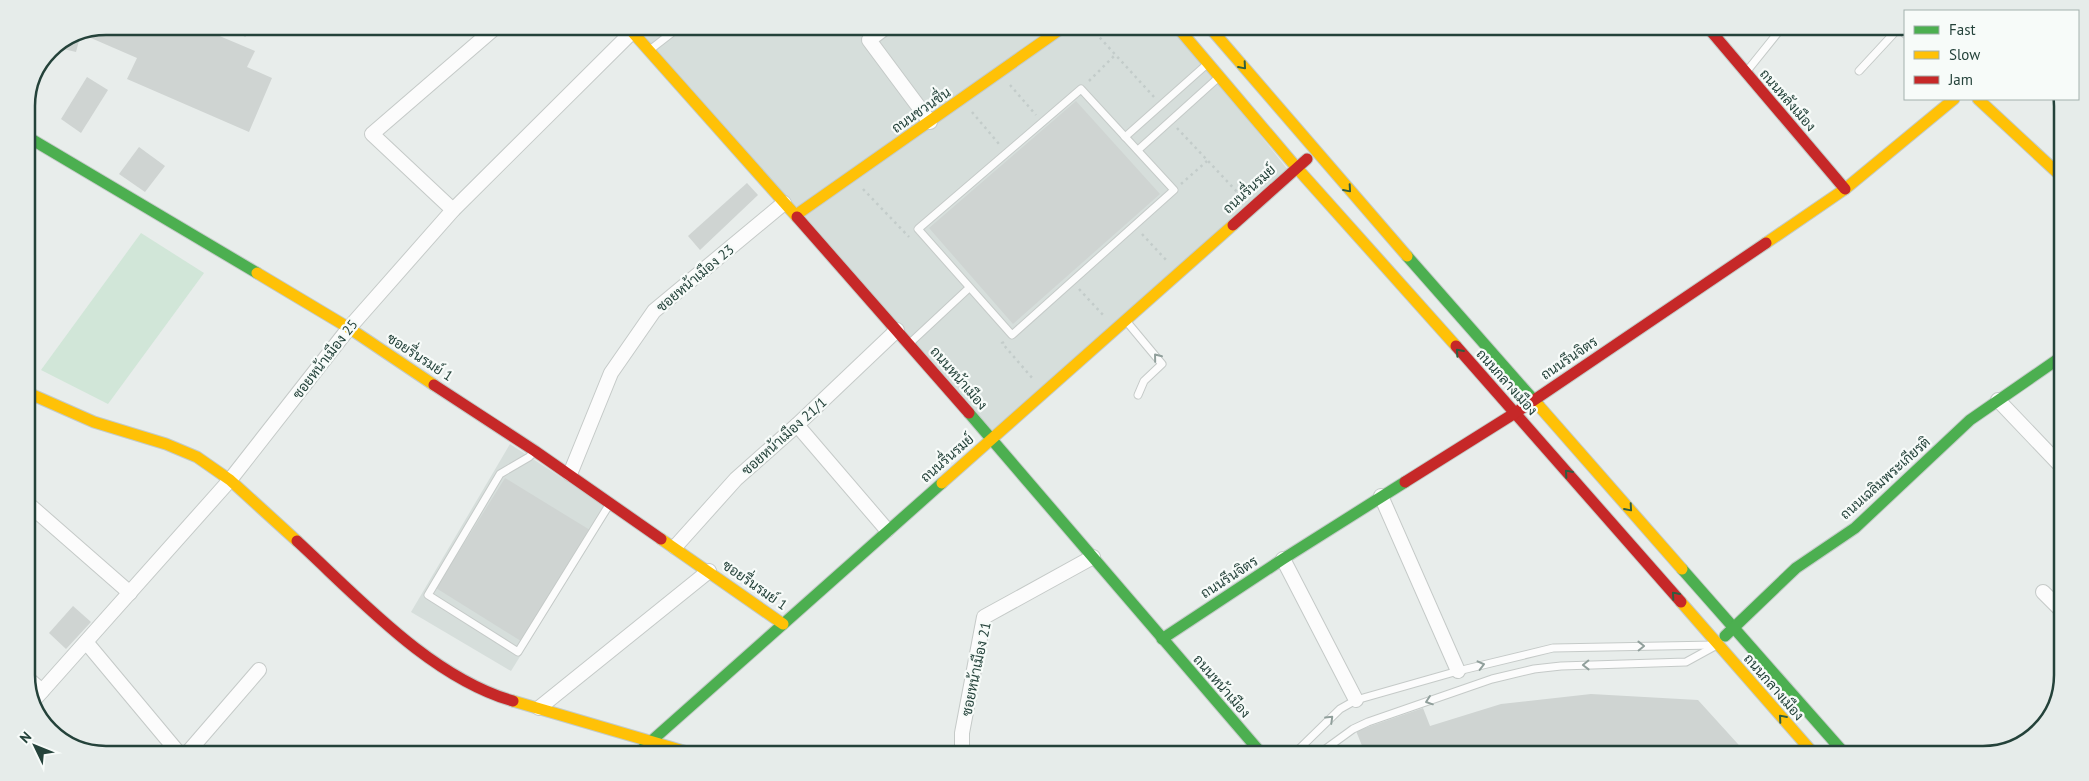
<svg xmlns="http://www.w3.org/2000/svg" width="2089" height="781" font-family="'PT Sans',Sarabun,sans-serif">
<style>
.built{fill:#d6dedb}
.green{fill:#d1e6d8}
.building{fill:#cfd4d2}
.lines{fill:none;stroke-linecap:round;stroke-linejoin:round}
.lane-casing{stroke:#c5cac8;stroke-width:9}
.street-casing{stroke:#c5cac8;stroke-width:16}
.fast-casing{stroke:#c3cbc8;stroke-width:13}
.slow-casing{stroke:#c3cbc8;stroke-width:13}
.jam-casing{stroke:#c3cbc8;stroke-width:13}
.path{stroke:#c3ccca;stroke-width:2.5;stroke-dasharray:2.5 4;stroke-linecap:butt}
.lane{stroke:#fcfcfc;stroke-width:7}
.street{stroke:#fcfcfc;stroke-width:14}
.fast{stroke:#4caf50;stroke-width:11}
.slow{stroke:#ffc107;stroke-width:11}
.jam{stroke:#c62828;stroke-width:11}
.oneway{stroke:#2e5d40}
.oneway2{stroke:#909f9b}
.labels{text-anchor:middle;stroke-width:4.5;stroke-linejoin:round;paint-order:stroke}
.street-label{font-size:14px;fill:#24423a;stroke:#f7fbf9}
.rim{fill:none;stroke:#24423a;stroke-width:2.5}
</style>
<rect width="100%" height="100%" fill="#e8edeb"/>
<g class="built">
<path d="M628 27 1176 29 1288 170 991 439Z"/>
<path d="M510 444 611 510 511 671 411 612Z"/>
</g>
<path class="green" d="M141 233 204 273 108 404 41 370Z"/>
<g class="building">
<path d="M106 26H196L255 51 247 67 272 78 249 132 127 79 137 58 84 35Z"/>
<path d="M230 27H258L245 37Z"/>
<path d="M80 37 76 52 55 47 78 38Z"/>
<path d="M87 77 108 90 81 133 61 119Z"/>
<path d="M1076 101 1160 194 1013 324 929 228Z"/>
<path d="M139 147 165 166 145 192 119 174Z"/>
<path d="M747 183 758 195 700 250 688 236Z"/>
<path d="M505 478 590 530 521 641 436 588Z"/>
<path d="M73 606 91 622 66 649 49 633Z"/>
<path d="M1591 694 1698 700 1747 754 1365 753 1356 731 1423 708 1430 726 1501 704Z"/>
</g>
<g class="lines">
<defs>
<g id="lane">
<path d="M1901 30 1905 34"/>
<path d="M651 49 678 28"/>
<path d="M1747 71 1780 30"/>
<path d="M1859 71 1897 30"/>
<path d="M1081 89 1174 190 1012 335 918 229Z"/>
<path d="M1125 137 1206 65"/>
<path d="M1138 150 1219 77"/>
<path d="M1127 322 1162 364 1144 381 1138 395"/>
<path d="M910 343 969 288"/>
<path d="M534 452 529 457 500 474 428 595 518 652 609 505"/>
<path d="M1295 753 1340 709 1356 700 1458 671 1553 648 1715 645"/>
<path d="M1320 753 1353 729 1368 722 1492 679 1534 669 1561 666 1686 662 1717 645"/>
</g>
<g id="street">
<path d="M885 28 869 40 930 122"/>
<path d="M453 210 372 134 496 27"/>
<path d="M1998 400 2060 465"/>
<path d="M797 425 887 530"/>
<path d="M570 474 611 373 654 311 784 203"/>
<path d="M1381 496 1458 671"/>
<path d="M26 502 130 593"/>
<path d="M675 547 736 479 797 425 897 330"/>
<path d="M1283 559 1356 700"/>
<path d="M2043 592 2059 608"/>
<path d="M86 642 177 751"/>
<path d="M26 677 42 691"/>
<path d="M34 700 230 480 349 328 453 210 632 32"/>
<path d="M539 708 709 571"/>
<path d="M189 751 259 670"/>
<path d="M962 752V733L984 617 1093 557"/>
</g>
<g id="fast">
<path d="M26 136 257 273"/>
<path d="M1407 256 1539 406"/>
<path d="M969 413 1261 753"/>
<path d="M1682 569 1845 754"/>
<path d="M1725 636 1796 568 1855 528 1970 420 2061 357"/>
<path d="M1162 639 1283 559 1405 482"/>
<path d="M639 752 942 483"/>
</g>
<g id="slow">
<path d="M628 27 797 217"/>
<path d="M1179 29 1296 167 1456 346"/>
<path d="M1211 29 1407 256"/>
<path d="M1978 99 2062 177"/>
<path d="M796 215 1062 28"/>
<path d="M1766 243 1845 189 1954 99"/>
<path d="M257 273 349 328 434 385"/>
<path d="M26 392 94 422 166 444 197 457 230 480 297 541"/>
<path d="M1539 406 1682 569"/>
<path d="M942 483 1233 225"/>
<path d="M661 539 783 624"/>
<path d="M1681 602 1814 754"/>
<path d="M513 701 687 752"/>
</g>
<g id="jam">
<path d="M1710 30 1845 189"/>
<path d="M797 217 969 413"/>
<path d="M1233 225 1307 159"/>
<path d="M1456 346 1681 602"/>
<path d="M434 385 535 451 661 539"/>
<path d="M1405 482 1515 413 1766 243"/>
<path d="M297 541C359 598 430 677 513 701"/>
</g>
</defs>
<use href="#lane" class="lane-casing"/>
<use href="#street" class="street-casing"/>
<use href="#fast" class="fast-casing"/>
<use href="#slow" class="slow-casing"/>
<use href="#jam" class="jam-casing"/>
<g class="path">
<path d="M1091 28 1154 97"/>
<path d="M1089 81 1115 55"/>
<path d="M1010 85 1036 115"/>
<path d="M972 112 999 144"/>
<path d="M1177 128 1240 195"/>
<path d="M1181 184 1207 161"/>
<path d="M863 189 909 237"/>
<path d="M1142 234 1167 261"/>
<path d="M1079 289 1104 316"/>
<path d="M1004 342 1002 343 1033 379"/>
</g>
<use href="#lane" class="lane"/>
<use href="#street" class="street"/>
<use href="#fast" class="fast"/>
<use href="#slow" class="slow"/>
<use href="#jam" class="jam"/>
</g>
<defs><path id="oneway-chevron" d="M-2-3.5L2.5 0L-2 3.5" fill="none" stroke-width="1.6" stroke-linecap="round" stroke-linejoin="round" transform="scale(1.25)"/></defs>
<g class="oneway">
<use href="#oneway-chevron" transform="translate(1243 66) rotate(49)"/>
<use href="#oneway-chevron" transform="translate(1348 189) rotate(49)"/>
<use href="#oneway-chevron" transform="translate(1459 352) rotate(-132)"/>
<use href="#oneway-chevron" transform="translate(1568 473) rotate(-131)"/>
<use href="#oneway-chevron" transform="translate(1629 508) rotate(49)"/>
<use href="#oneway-chevron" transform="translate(1675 595) rotate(-131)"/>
<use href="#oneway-chevron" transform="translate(1782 718) rotate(-131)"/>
</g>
<g class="oneway2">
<use href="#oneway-chevron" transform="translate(1157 357) rotate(-129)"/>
<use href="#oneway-chevron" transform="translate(1641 646) rotate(-1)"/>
<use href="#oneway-chevron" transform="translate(1481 665) rotate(-14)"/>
<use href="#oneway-chevron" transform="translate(1586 665) rotate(179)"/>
<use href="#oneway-chevron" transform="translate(1429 701) rotate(161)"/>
<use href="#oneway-chevron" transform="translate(1330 719) rotate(-44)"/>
</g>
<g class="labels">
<g class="street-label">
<text transform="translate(1788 100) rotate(49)" y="5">ถนนหลังเมือง</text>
<text transform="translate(921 110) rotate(-35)" y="5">ถนนชวนชื่น</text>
<text transform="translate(1249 189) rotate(-42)" y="5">ถนนรื่นรมย์</text>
<text transform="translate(695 278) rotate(-40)" y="5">ซอยหน้าเมือง 23</text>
<text transform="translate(420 357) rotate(33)" y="5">ซอยรื่นรมย์ 1</text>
<text transform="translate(1569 358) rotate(-34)" y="5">ถนนรึนจิตร</text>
<text transform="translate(325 359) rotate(-52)" y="5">ซอยหน้าเมือง 25</text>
<text transform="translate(959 378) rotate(49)" y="5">ถนนหน้าเมือง</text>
<text transform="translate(1507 382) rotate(48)" y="5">ถนนกลางเมือง</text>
<text transform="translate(784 436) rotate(-42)" y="5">ซอยหน้าเมือง 21/1</text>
<text transform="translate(947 458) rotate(-41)" y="5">ถนนรื่นรมย์</text>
<text transform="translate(1885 478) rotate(-42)" y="5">ถนนเฉลิมพระเกียรติ</text>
<text transform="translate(1229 577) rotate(-33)" y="5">ถนนรึนจิตร</text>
<text transform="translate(755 585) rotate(35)" y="5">ซอยรื่นรมย์ 1</text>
<text transform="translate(976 669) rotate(-78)" y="5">ซอยหน้าเมือง 21</text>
<text transform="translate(1222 686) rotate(49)" y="5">ถนนหน้าเมือง</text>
<text transform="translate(1774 687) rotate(49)" y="5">ถนนกลางเมือง</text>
</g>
</g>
<path d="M0 0H2089V781H0ZM106 35H1983A71 71 0 0 1 2054 106V675A71 71 0 0 1 1983 746H106A71 71 0 0 1 35 675V106A71 71 0 0 1 106 35Z" fill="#e6ecea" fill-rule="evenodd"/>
<path class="rim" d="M106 35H1983A71 71 0 0 1 2054 106V675A71 71 0 0 1 1983 746H106A71 71 0 0 1 35 675V106A71 71 0 0 1 106 35Z"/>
<rect x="1904" y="10" width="175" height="90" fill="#f7fbf9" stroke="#a3b1ad"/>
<rect x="1914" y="26" width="25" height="8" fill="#4caf50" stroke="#a3b1ad"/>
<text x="1949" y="35" font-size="15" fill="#24423a">Fast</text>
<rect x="1914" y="51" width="25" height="8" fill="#ffc107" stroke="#a3b1ad"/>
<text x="1949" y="60" font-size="15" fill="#24423a">Slow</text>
<rect x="1914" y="76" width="25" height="8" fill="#c62828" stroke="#a3b1ad"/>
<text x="1949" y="85" font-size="15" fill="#24423a">Jam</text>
<g transform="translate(35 746) rotate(313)" stroke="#f7fbf9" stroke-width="4" paint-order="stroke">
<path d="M0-4L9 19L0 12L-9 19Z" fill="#24423a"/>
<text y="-8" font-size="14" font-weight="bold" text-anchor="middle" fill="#24423a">N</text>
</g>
</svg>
